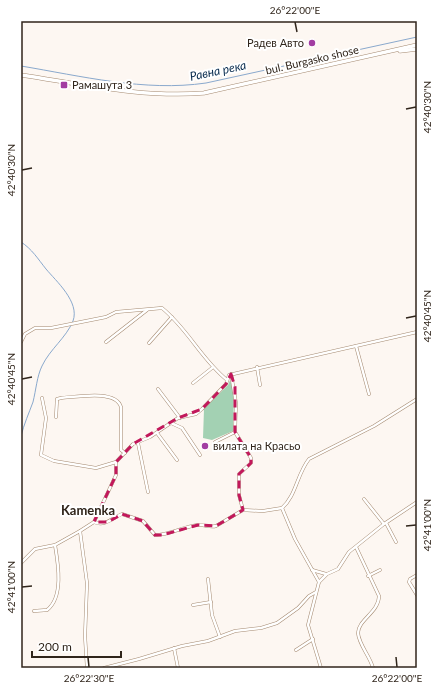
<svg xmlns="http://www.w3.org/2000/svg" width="438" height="689" font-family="Lato,sans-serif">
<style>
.forest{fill:#a3d1b3}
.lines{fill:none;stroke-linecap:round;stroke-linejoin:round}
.stream{stroke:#8aa9cd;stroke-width:1}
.street-casing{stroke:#a58a71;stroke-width:3.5}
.secondary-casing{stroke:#a58a71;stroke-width:4.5}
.street{stroke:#fff;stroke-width:2.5}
.secondary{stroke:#fff;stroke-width:3.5}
.marked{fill:none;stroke:#c2185b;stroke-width:3;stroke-dasharray:8 5;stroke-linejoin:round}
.ticks{fill:none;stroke:#30251b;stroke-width:1.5}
.poi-dot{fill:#a23da2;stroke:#fff;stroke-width:1.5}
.labels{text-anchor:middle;stroke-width:4;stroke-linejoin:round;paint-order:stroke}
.poi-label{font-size:11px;fill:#30251b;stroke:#fff;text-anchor:start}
.street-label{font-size:11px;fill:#30251b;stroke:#fff}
.water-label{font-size:12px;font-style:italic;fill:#072a4d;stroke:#fff}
.quarter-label{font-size:13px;font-weight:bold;fill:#30251b;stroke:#fff}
.neatline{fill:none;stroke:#30251b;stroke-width:1.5}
.ticks-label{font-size:10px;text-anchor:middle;fill:#30251b}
</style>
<rect width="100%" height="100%" fill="#fdf7f2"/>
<path class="forest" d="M230 380C236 396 233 413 233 431L212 440 203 438 204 409 228 385Z"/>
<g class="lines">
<g class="stream">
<path d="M21 66C81 76 145 92 206 83L417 37"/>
<path d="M21 242C32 249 38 259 46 269 56 281 80 302 73 321 66 338 50 349 42 366 37 376 36 390 33 402 29 413 24 424 21 436"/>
</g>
<defs>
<g id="street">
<path d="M21 342 25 334 35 328H51L106 317 116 312 162 308C188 329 201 359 227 380"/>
<path d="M106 342 147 310"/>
<path d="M149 343 172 317"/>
<path d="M356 346 369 394"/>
<path d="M257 367 260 385"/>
<path d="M231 374 236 403 235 432 251 458V463L239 474V495L243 510"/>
<path d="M193 383 212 368"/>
<path d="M158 389 180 418"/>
<path d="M42 398 46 418 41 455 54 461 96 468 116 462"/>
<path d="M56 417 57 399 61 398C76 397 116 389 121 407V450L125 453"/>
<path d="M171 423 182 428 200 455"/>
<path d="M157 433 177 460"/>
<path d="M215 442 235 432"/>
<path d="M138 443 148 492"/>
<path d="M364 499 384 524"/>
<path d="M282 508 263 511 243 510 216 526C210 528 203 524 197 525 182 527 170 535 155 535L143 521 122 514C112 518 105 527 94 522L116 475V462L133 444 150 437 178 418 196 414 202 409 226 384 229 375 417 332"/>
<path d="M386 523 396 542"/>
<path d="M356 547 379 596C379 612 358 620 358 633 359 645 370 656 373 668"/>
<path d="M21 563 35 549 55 545 80 531"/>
<path d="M312 570 326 574"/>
<path d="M368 576 380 570"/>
<path d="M208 579 212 615 220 637"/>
<path d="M319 582 295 539 282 508C296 496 297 474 309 459L374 426 417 399"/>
<path d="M417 595 409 582 410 579 417 575"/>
<path d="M193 605 211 602"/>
<path d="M34 611 47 610C64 597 58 563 55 545"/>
<path d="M174 648 178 668"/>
<path d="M296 650 313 639"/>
<path d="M87 668 85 636 87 583 80 531 94 522"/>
<path d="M104 668 139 659 182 646 208 641 235 631 261 628 277 623 298 608 309 596 316 592"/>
<path d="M321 668 308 625 319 582 327 574 338 569 349 552 384 524 417 502"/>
</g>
<g id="secondary">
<path d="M400 51 417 49"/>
<path d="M21 75C81 84 143 98 204 93L417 45"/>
</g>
</defs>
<use href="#street" class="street-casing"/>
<use href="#secondary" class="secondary-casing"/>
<use href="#street" class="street"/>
<use href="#secondary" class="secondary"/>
</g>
<path class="marked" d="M231 374 235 387V432L251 458V463L239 474V495L243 510 216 526 198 525 162 535H155L143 521 122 514 108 522H94L116 475V462L133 444 178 418 202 409 226 384Z"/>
<path class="ticks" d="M295 22 297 32M406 109 416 107M22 170 32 168M406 318 416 316M22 379 32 377M406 526 416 525M22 587 32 586M88 657 89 667M396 657 397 667"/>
<g class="poi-dot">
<circle cx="312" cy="43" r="4"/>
<rect x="60" y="81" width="8" height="8" rx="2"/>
<circle cx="205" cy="446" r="4"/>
</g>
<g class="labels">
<g class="poi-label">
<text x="304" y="47" text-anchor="end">Радев Авто</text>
<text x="72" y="89">Рамашута 3</text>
<text x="213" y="450">вилата на Красьо</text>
</g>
<g class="street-label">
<text transform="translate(312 60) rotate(-13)" y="4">bul. Burgasko shose</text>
</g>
<g class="water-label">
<text transform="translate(218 71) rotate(-12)" y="4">Равна река</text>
</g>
<g class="quarter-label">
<text x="88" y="515">Kamenka</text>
</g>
</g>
<rect width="438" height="689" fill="none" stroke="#ffffff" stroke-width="44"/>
<path d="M32 651v6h89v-6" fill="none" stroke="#30251b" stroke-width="2"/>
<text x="38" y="651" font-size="12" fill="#30251b" stroke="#ffffff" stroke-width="3" paint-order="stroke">200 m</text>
<rect x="22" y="22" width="394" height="645" class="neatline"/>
<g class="ticks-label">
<text x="295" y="14">26°22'00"E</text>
<text transform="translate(427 107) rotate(-90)" y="4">42°40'30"N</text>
<text transform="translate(11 170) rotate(-90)" y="4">42°40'30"N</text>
<text transform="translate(427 316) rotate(-90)" y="4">42°40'45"N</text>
<text transform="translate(11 379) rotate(-90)" y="4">42°40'45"N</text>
<text transform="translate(427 525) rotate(-90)" y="4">42°41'00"N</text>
<text transform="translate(11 587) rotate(-90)" y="4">42°41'00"N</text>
<text x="89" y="682">26°22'30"E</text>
<text x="397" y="682">26°22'00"E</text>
</g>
</svg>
